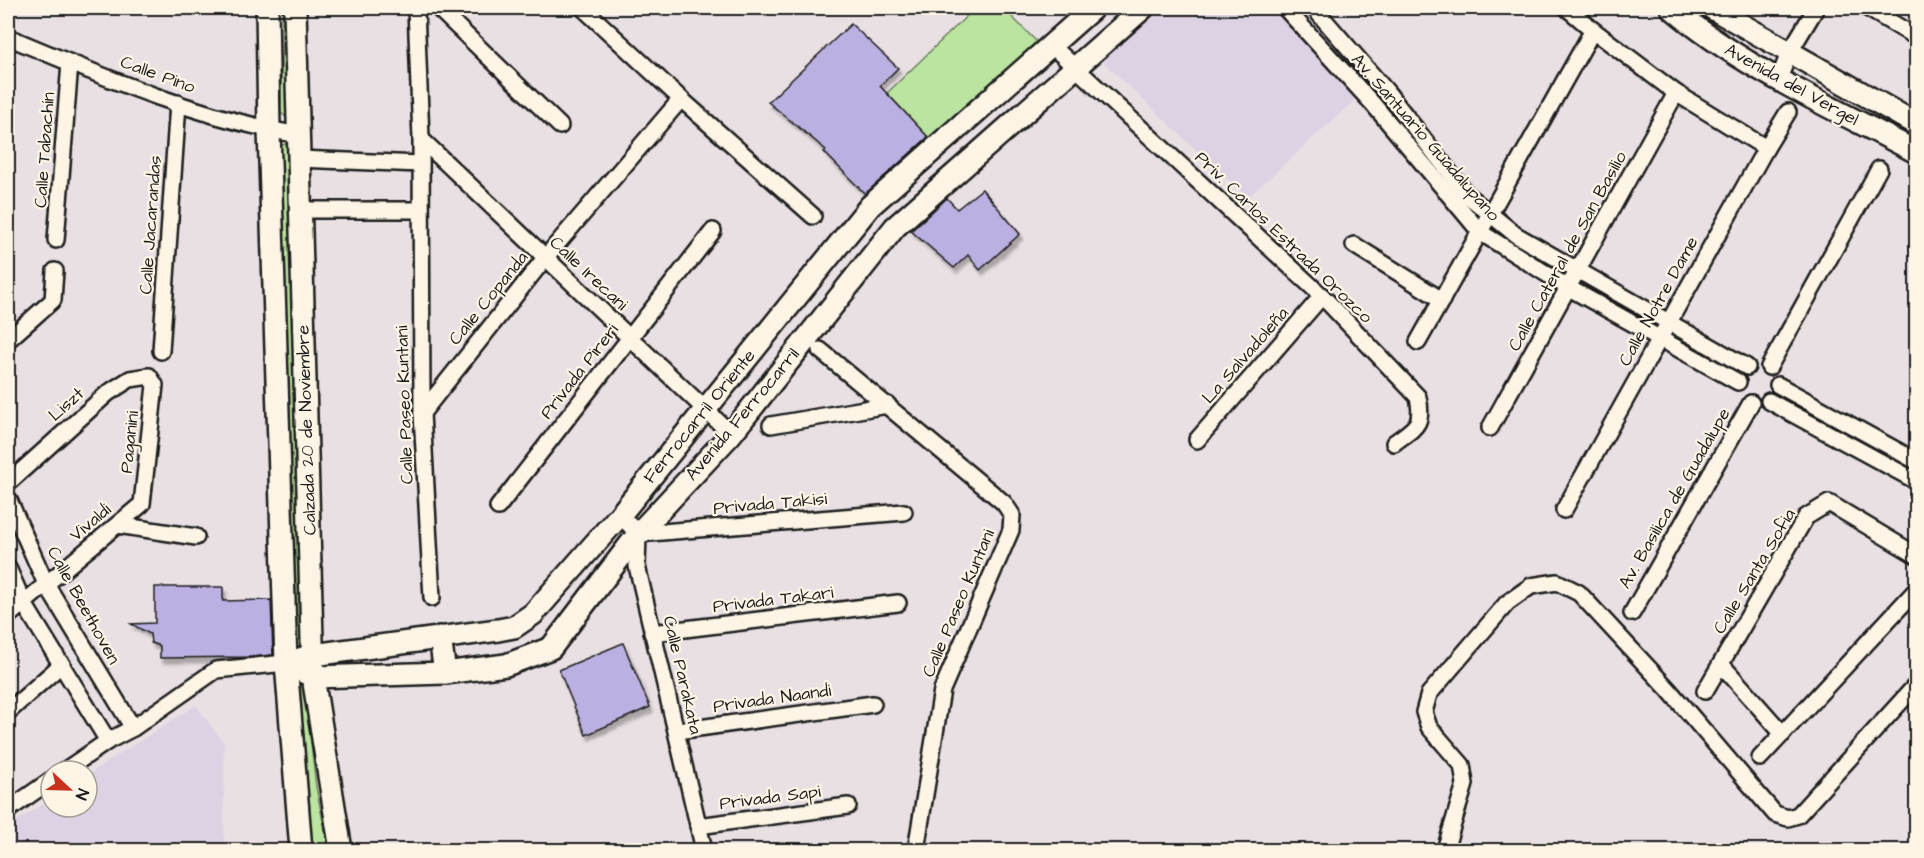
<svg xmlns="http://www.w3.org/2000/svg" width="1924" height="858" font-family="'Architects Daughter',sans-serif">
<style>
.built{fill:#dcd2e3}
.green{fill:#bbe4a0;stroke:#6c805e;stroke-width:1.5}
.building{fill:#bcb0e2;stroke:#1c1c1c;stroke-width:1.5;filter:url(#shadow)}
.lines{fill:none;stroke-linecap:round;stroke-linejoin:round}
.street-casing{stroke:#1c1c1c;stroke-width:20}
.secondary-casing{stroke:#1c1c1c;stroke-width:26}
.street{stroke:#fcf5e5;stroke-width:15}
.secondary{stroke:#fcf5e5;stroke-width:21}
.labels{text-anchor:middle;stroke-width:4.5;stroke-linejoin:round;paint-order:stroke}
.street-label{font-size:18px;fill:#1c1c1c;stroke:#fcf5e5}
</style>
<defs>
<filter id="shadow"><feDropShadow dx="3" dy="5" stdDeviation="1.5" flood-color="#0004"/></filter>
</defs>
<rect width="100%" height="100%" fill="#e9e0e4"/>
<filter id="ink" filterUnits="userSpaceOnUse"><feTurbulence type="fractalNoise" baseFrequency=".0167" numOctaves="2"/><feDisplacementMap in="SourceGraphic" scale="12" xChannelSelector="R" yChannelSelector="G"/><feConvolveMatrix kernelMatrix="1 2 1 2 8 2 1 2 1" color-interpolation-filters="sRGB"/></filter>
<g filter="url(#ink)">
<g class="built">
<path d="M1154 8H1275L1356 99 1247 198 1099 58Z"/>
<path d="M196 705 224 743V850H8V827L51 799V807H87V775Z"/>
</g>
<g class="green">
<path d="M282 8H290L292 113 287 118 281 113Z"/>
<path d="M975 8H1003L1042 47 934 144 887 93Z"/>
<path d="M285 144 293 145 305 649 297 654 290 649 280 146Z"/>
<path d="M297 678 304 680 316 787 329 850H305Z"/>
</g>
<g class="building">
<path d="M851 24 898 68 880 86 928 137 865 194 824 152 826 150 768 102Z"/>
<path d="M982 189 1020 234 980 270 968 255 954 268 911 231 947 198 957 209Z"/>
<path d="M155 587H223V601L271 600 273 655 252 657 160 658V646L151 643 150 634 131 624 155 623Z"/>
<path d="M623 643 650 707 586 735 559 670Z"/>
</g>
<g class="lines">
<defs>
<g id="street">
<path d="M416 8 421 139 422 413 432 598"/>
<path d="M438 8 560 126"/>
<path d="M583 8 681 99 813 216"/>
<path d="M1285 8 1373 104 1480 232 1569 288 1738 382"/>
<path d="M1314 8 1387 92 1467 195 1516 235 1747 367"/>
<path d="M1567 8 1593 30 1676 93 1766 148"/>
<path d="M1867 8 1916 37"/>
<path d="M8 37C101 76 198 118 299 135"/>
<path d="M1051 45 1322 296 1418 397C1424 426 1415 427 1394 443"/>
<path d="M1779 79 1789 53 1816 8"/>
<path d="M421 139 731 434"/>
<path d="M298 159 421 164"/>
<path d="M300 210H420"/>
<path d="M56 240 70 63"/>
<path d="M1354 245 1442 300"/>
<path d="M8 340 53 300 55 271"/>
<path d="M1418 342 1593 30"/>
<path d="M820 350 1004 503 1012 515 1011 530 942 690 916 850"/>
<path d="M161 351 178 103"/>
<path d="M1769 367 1879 169"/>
<path d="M1778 385 1916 461"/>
<path d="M1769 401 1916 481"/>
<path d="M422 413 545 258 681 99"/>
<path d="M771 425 888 405"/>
<path d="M1490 428 1676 93"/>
<path d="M1197 440 1322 296"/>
<path d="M8 483 108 393 130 379 149 376 155 385 142 504 8 616"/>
<path d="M8 498 46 584 133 728"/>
<path d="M498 507 713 231"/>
<path d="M1564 510 1766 148 1788 112"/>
<path d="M620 515 638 534 637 566 704 850"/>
<path d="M118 525 196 537"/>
<path d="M638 534 904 512"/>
<path d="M8 568 23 602 108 741"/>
<path d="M1632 613 1751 403"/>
<path d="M652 633 898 603"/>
<path d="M1721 664 1783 734"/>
<path d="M1705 691 1806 517 1829 503 1916 555"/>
<path d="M8 712 62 664"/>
<path d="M677 731 873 704"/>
<path d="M1760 758 1916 590"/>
<path d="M64 771 108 741 133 728 216 670 286 663"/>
<path d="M8 810 51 780"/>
<path d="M698 826 848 806"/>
<path d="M1445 850 1465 784 1462 765 1429 727 1424 712 1429 694 1507 603 1531 586 1557 582 1579 593 1669 690 1775 814 1788 818 1798 815 1916 685"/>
</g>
<g id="secondary">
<path d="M267 8 269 130 286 663 301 850"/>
<path d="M295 8 313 677 341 850"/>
<path d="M1672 8C1744 69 1834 108 1916 152"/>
<path d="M1712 8 1916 124"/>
<path d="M440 637 445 673"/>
<path d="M286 663 313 677 445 673 506 665 551 648 638 534 731 434 895 227 1143 8"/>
<path d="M286 663 313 655 498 630 514 627 533 614 620 515 870 206 1093 8"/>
</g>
</defs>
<use href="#street" class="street-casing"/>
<use href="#secondary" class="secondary-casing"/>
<use href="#street" class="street"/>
<use href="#secondary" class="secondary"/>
</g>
</g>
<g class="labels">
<g class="street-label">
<text transform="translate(158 74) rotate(20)" y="6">Calle Pino</text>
<text transform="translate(1792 84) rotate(29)" y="6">Avenida del Vergel</text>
<text transform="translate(1426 137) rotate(49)" y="6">Av. Santuario Guadalupano</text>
<text transform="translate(44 150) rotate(-86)" y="6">Calle Tabachín</text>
<text transform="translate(150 225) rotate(-86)" y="6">Calle Jacarandas</text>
<text transform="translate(1284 237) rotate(44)" y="6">Priv. Carlos Estrada Orozco</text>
<text transform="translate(1567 251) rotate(-61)" y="6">Calle Cateral de San Basilio</text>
<text transform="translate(589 273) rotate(43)" y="6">Calle Irecani</text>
<text transform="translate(488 298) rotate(-51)" y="6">Calle Copanda</text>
<text transform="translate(1658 301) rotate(-61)" y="6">Calle Notre Dame</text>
<text transform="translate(1245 355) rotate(-49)" y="6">La Salvadoleña</text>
<text transform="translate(579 371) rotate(-52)" y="6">Privada Pireri</text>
<text transform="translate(66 404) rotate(-42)" y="6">Liszt</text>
<text transform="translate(404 405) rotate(-92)" y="6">Calle Paseo Kuntani</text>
<text transform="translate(742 414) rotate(-50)" y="6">Avenida Ferrocarril</text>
<text transform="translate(699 416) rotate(-51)" y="6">Ferrocarril Oriente</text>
<text transform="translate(306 430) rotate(-92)" y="6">Calzada 20 de Noviembre</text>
<text transform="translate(129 442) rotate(-84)" y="6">Paganini</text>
<text transform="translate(1674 498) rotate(-60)" y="6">Av. Basilica de Guadalupe</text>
<text transform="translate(770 503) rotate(-5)" y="6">Privada Takisi</text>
<text transform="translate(90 522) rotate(-40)" y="6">Vivaldi</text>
<text transform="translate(1754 571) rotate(-59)" y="6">Calle Santa Sofia</text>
<text transform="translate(773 599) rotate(-7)" y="6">Privada Takari</text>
<text transform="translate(958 603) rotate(-67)" y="6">Calle Paseo Kuntani</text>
<text transform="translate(84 605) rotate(61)" y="6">Calle Beethoven</text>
<text transform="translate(683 675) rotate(77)" y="6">Calle Parakata</text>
<text transform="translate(772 698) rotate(-8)" y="6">Privada Naandi</text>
<text transform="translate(770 797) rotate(-7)" y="6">Privada Sapi</text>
</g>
</g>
<rect width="1924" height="858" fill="none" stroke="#fcf5e5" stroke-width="30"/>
<rect x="15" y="15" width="1894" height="828" fill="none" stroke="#1c1c1c" stroke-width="2" filter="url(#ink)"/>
<g transform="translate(69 789) rotate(112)"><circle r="28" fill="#fcf5e5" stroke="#a29e95" stroke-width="1.5"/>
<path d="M0-4.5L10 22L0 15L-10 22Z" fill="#c8321e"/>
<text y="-9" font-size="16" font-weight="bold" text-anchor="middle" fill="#1c1c1c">N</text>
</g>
</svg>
